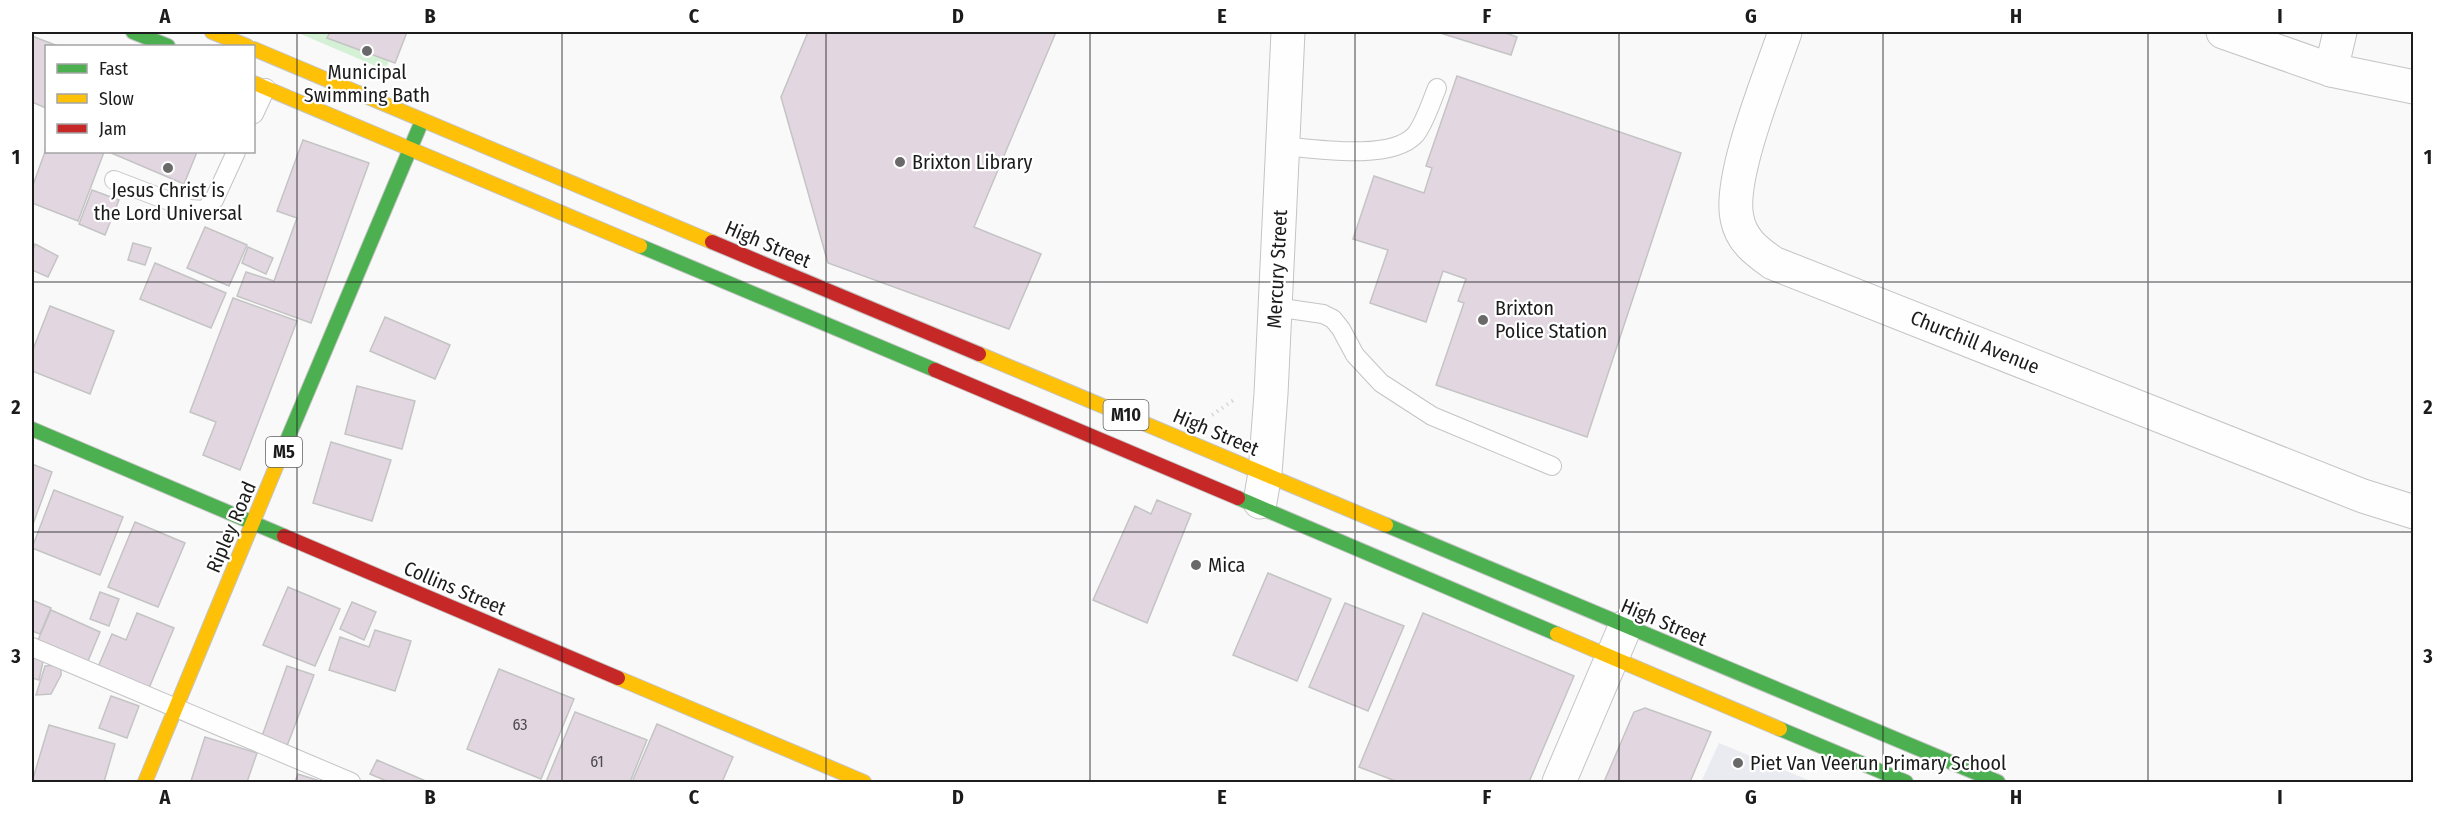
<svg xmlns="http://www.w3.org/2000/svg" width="2445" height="814" font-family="'Fira Sans Condensed',sans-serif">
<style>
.built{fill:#e9ebf1}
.green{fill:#d4f0d5}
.building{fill:#e2d7e0;stroke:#c4c4c4;stroke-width:1.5}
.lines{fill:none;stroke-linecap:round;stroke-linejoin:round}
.lane-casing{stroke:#c4c4c5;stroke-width:20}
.street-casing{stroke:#c4c4c5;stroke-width:35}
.fast-casing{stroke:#c4c4c5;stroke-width:16}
.slow-casing{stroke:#c4c4c5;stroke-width:16}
.jam-casing{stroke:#c4c4c5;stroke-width:16}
.path{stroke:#d7d7d8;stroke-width:4;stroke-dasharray:1.5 4.5;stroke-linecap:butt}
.lane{stroke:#fefefe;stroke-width:18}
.street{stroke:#fefefe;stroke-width:33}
.fast{stroke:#4caf50;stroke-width:14}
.slow{stroke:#ffc107;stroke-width:14}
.jam{stroke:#c62828;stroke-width:14}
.grid{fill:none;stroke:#1c1c1d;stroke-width:1.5;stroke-opacity:0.55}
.poi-dot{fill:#69696a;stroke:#fff;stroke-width:2}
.labels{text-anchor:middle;stroke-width:4.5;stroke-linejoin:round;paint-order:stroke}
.number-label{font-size:16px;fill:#4e4b4e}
.shield{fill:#fff;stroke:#606061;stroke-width:1.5}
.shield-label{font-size:18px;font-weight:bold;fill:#1c1c1d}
.poi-label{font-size:20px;fill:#1c1c1d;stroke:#fff;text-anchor:start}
.street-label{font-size:20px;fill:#1c1c1d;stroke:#fff}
.neatline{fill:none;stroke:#1c1c1d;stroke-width:2}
.grid-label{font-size:20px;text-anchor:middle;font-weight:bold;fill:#1c1c1d}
</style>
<rect width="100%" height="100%" fill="#f9f9fa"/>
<path class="built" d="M1719 743 1813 782H1701Z"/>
<path class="green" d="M296 32H402L385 70Z"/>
<g class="building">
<path d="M330 32H407L395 63 327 38Z"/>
<path d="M808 32H1056L974 227 1041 254 1009 329 828 263 781 97Z"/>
<path d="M1437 32H1503L1517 37 1511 55Z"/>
<path d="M32 36 58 46H46V108L32 102Z"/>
<path d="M1457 76 1681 153 1587 437 1436 385 1464 303 1458 301 1466 279 1443 271 1426 322 1370 303 1388 250 1353 239 1374 176 1424 193 1432 168 1426 166Z"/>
<path d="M303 140 369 163 311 323 237 296 246 272 274 281 297 218 277 211Z"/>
<path d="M46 149V152H104L78 221 32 203V188Z"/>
<path d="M109 152H197L184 184Z"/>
<path d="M92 190 119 200 105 235 79 224Z"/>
<path d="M205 227 247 245 229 286 187 268Z"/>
<path d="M133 243 151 248 145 265 128 260Z"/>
<path d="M35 244 58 256 48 277 32 270V253Z"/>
<path d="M248 247 273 258 266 274 242 263Z"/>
<path d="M155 263 226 293 211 328 140 299Z"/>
<path d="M233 298 297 321 240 470 203 455 216 422 190 412Z"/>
<path d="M50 306 114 331 90 394 32 371V352Z"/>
<path d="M385 317 450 345 435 379 370 351Z"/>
<path d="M357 386 415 401 402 449 345 434Z"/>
<path d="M331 442 391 460 372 521 313 503Z"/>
<path d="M32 464 52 472 32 527Z"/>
<path d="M54 490 123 517 100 575 32 548Z"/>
<path d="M1157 500 1191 514 1147 623 1093 600 1135 506 1151 514Z"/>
<path d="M135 522 185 543 158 607 108 587Z"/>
<path d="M1268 573 1331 599 1297 681 1233 655Z"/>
<path d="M288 587 340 609 315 666 263 645Z"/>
<path d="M100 592 119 599 109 626 90 619Z"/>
<path d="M32 600 51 608 40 634 32 631Z"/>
<path d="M352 602 376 612 364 640 340 629Z"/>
<path d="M1345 603 1404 626 1368 711 1309 687Z"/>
<path d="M51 610 100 632 88 661 38 640Z"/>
<path d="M137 613 174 628 149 688 98 667 112 634 126 640Z"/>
<path d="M1423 613 1574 676 1529 782H1398L1359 767Z"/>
<path d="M375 630 411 641 395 691 329 670 340 637 369 647Z"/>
<path d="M32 654 44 657 39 680 32 678Z"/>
<path d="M61 665V675L51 694 36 695 45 666Z"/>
<path d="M287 666 314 675 287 746 262 736Z"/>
<path d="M499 669 574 699 541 779 467 749Z"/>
<path d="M111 696 139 706 127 738 99 728Z"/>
<path d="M1645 708 1711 732 1690 782H1604L1634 712Z"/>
<path d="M575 712 647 740 630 782H546Z"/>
<path d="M657 724 733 757 722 782H632Z"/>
<path d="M49 725 115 744 104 782H32Z"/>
<path d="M205 737 257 753 247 782H197L191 781Z"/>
<path d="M377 760 428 782H389L370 774Z"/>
<path d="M298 774 323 782H295Z"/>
</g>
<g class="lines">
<defs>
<g id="lane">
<path d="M254 114 266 88"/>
<path d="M1283 146C1316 149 1391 161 1415 135 1424 125 1432 100 1437 88"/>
<path d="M114 180 190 209 204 210 214 200 236 152"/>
<path d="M1275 307 1323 314 1333 319 1341 329 1355 355 1381 383 1432 416 1552 466"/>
<path d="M32 647 351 782"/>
</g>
<g id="street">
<path d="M1785 32C1771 74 1728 177 1737 218 1741 240 1756 251 1773 263L2363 496 2414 512"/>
<path d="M2223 32 2331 70 2414 87"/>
<path d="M2331 70 2340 32"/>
<path d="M1260 502 1265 473 1271 394 1288 32"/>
<path d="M1559 782 1625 627"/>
</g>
<g id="fast">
<path d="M133 32 168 46"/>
<path d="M640 246 935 370"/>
<path d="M32 429 284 536"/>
<path d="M285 445 419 128"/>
<path d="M1238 498 1557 634"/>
<path d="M1386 525 1998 782"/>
<path d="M1780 729 1906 782"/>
</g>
<g id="slow">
<path d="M212 32 247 46"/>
<path d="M254 49 712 242"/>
<path d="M254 83 640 246"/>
<path d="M979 354 1386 525"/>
<path d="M1557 634 1780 729"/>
<path d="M618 678 864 782"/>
<path d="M145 782 285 445"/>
</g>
<g id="jam">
<path d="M712 242 979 354"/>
<path d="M935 370 1238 498"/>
<path d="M284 536 618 678"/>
</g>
</defs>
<use href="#lane" class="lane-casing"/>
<use href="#street" class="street-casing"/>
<use href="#fast" class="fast-casing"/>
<use href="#slow" class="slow-casing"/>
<use href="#jam" class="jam-casing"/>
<path class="path" d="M1212 415 1235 399"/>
<use href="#lane" class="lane"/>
<use href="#street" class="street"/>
<use href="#fast" class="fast"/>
<use href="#slow" class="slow"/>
<use href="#jam" class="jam"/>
</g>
<path class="grid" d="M297 32V782M562 32V782M826 32V782M1090 32V782M1355 32V782M1619 32V782M1883 32V782M2148 32V782M32 282H2414M32 532H2414"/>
<g class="poi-dot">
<circle cx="367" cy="51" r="6"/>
<circle cx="900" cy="162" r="6"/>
<circle cx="168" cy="168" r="6"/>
<circle cx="1483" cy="320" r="6"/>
<circle cx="1196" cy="565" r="6"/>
<circle cx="1738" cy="763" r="6"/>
</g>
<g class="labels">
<g class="number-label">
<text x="520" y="730">63</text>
<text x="597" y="767">61</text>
</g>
<g class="shield">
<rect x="1103.5" y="400" width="45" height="30" rx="4.5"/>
<rect x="266" y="437" width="36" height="30" rx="4.5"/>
</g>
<g class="shield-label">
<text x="1126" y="421">M10</text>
<text x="284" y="458">M5</text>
</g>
<g class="poi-label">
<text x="367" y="79" text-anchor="middle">Municipal<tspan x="367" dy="23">Swimming Bath</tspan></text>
<text x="912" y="169">Brixton Library</text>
<text x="168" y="197" text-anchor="middle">Jesus Christ is<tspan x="168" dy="23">the Lord Universal</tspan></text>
<text x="1495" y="315">Brixton<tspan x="1495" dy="23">Police Station</tspan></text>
<text x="1208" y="572">Mica</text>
<text x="1750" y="770">Piet Van Veerun Primary School</text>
</g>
<g class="street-label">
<text transform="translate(768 244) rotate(23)" y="7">High Street</text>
<text transform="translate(1277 269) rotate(-87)" y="7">Mercury Street</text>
<text transform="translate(1975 342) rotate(22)" y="7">Churchill Avenue</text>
<text transform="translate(1216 432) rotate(23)" y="7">High Street</text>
<text transform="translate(231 527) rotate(-67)" y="7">Ripley Road</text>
<text transform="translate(455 588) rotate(23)" y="7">Collins Street</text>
<text transform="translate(1664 622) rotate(23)" y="7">High Street</text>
</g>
</g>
<rect width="2445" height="814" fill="none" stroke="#ffffff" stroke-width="66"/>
<rect x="45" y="45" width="210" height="108" fill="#ffffff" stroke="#a4a4a5" stroke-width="1.5"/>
<rect x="57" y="64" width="30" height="9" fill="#4caf50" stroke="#a4a4a5" stroke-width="1.5"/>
<text x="99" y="75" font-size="18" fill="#1c1c1d">Fast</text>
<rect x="57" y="94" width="30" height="9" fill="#ffc107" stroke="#a4a4a5" stroke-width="1.5"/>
<text x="99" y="105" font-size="18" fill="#1c1c1d">Slow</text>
<rect x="57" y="124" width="30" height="9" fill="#c62828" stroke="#a4a4a5" stroke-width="1.5"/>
<text x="99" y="135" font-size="18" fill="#1c1c1d">Jam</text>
<rect x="33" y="33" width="2379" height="748" class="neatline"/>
<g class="grid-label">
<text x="165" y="23">A</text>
<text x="430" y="23">B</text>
<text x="694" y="23">C</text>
<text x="958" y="23">D</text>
<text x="1222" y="23">E</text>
<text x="1487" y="23">F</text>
<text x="1751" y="23">G</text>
<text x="2016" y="23">H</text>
<text x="2280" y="23">I</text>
<text x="16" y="164">1</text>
<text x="2428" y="164">1</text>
<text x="16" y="414">2</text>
<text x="2428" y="414">2</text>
<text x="16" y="663">3</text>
<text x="2428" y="663">3</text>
<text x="165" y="804">A</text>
<text x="430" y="804">B</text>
<text x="694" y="804">C</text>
<text x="958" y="804">D</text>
<text x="1222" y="804">E</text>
<text x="1487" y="804">F</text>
<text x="1751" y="804">G</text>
<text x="2016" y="804">H</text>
<text x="2280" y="804">I</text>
</g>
</svg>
